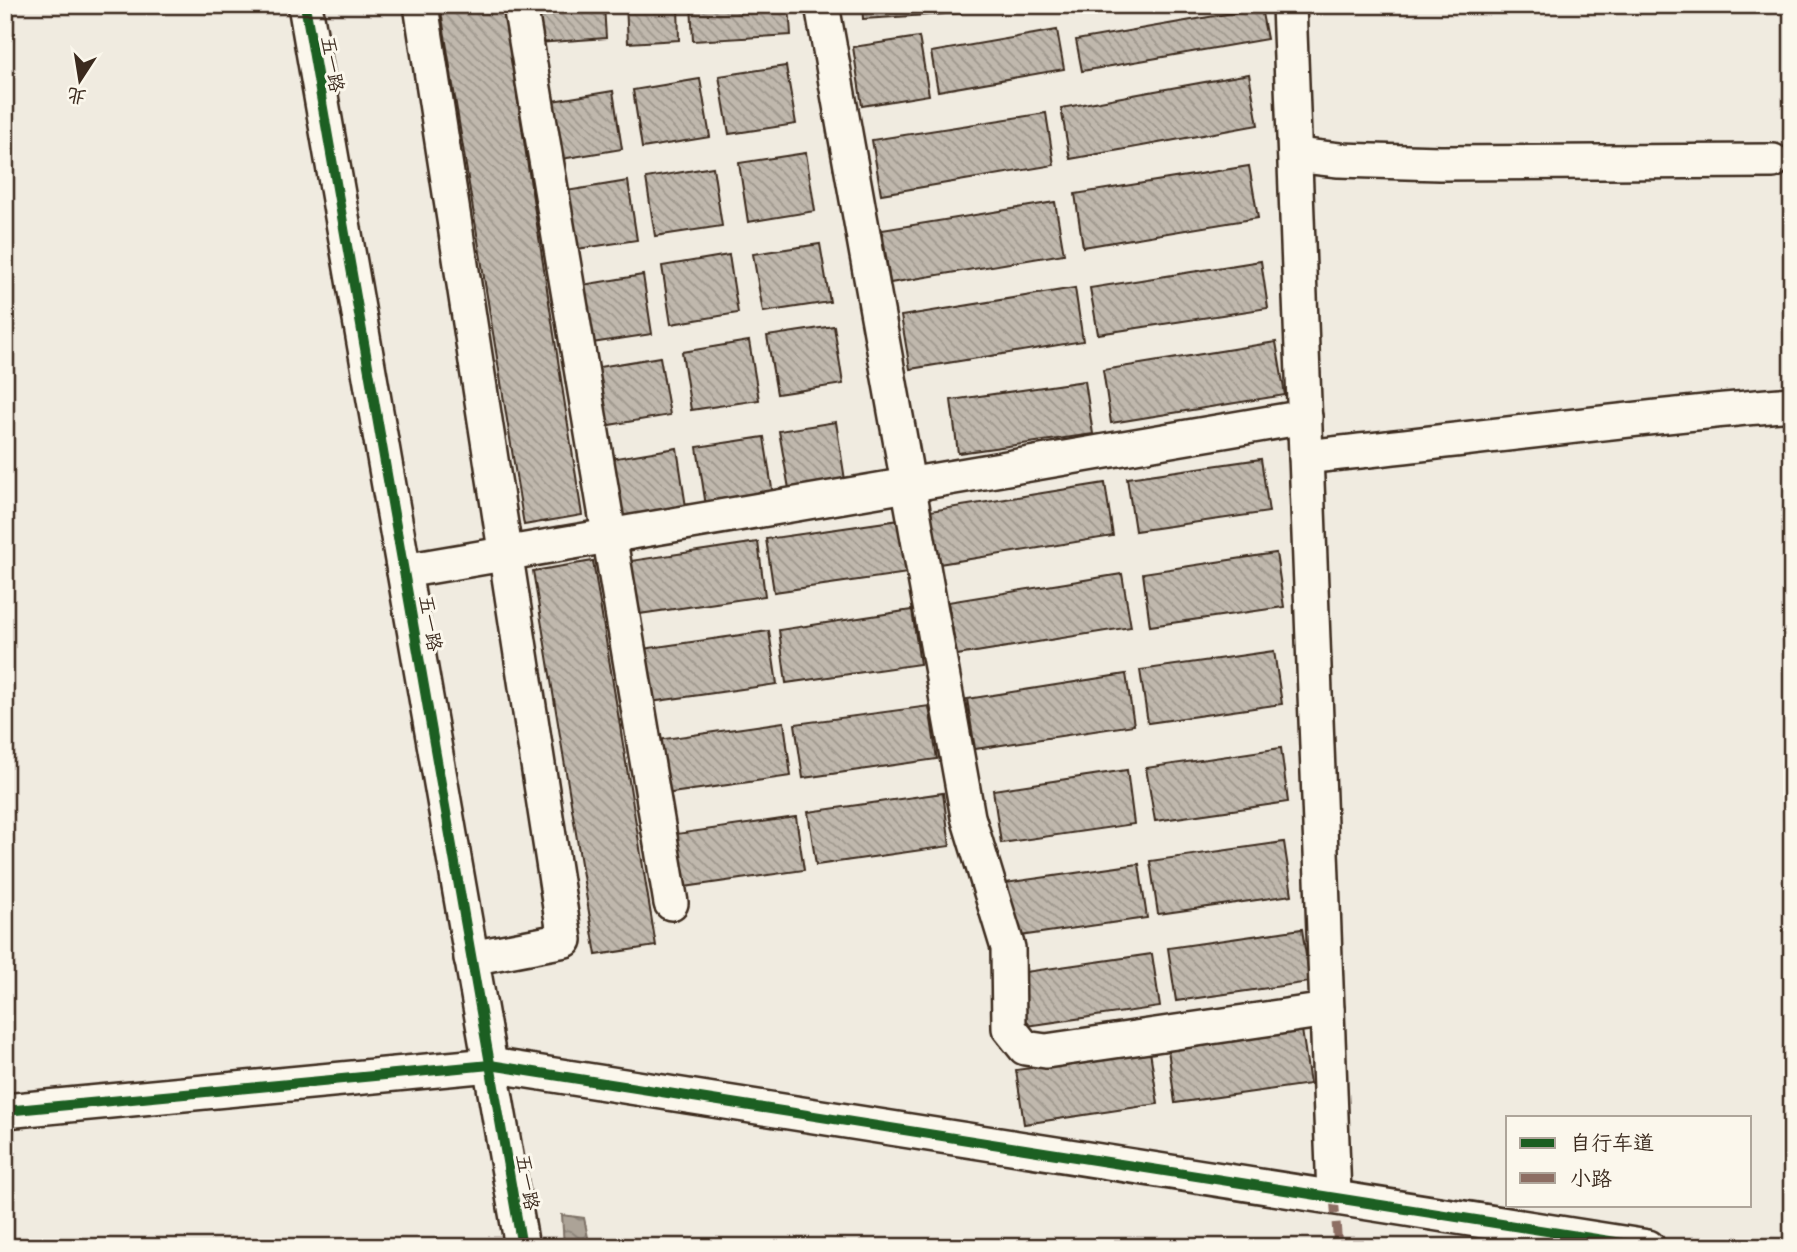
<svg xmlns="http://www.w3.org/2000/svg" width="1797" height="1252" font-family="Kalam,'LXGW WenKai TC',sans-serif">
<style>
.water{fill:url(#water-waves);stroke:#7f7367;stroke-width:2}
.building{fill:url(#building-back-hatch);stroke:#3b2a1e;stroke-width:2}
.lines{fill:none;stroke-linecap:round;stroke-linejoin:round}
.minor-casing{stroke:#3b2a1e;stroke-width:38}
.minor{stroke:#fbf7ec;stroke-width:33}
.quiet{stroke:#8d6e63;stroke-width:9;stroke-dasharray:18 9;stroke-linecap:butt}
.cycleway-casing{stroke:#fbf7ec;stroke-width:15}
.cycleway{stroke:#1b5e20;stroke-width:10}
.labels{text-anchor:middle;stroke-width:6;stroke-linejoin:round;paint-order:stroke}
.street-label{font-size:19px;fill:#3b2a1e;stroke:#fbf7ec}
</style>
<defs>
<pattern id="water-waves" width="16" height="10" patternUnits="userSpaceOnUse" patternTransform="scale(1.75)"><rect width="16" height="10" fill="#aca397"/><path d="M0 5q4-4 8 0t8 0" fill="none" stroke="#8d857b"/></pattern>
<pattern id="building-back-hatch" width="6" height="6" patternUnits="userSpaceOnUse" patternTransform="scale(1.75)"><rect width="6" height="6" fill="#c0b8ad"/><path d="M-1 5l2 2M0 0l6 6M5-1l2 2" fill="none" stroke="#9d968c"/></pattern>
</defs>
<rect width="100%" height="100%" fill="#f0ebe0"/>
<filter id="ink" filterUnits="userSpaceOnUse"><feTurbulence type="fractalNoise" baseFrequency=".0143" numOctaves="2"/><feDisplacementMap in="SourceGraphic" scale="14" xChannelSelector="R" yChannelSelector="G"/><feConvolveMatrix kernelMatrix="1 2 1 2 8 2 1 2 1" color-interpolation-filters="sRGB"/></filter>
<g filter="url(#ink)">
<path class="water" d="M562 1215 584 1218 590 1247H564Z"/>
<g class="building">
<path d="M440 5H503L582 515 524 525Z"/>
<path d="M536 5H604L606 38 538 43Z"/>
<path d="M626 5H678L679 40 628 43Z"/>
<path d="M691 5H789L791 35 693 41Z"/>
<path d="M862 5H960L961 13 863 19Z"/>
<path d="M979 5H1075L979 11Z"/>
<path d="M1261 8 1267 39 1082 71 1076 40Z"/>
<path d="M1057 30 1064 69 938 91 931 52Z"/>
<path d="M919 37 929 95 862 106 853 47Z"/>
<path d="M786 66 796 124 729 134 719 76Z"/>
<path d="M1249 74 1258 125 1070 159 1061 108Z"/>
<path d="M700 79 710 137 642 148 633 90Z"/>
<path d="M613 91 622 149 555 160 546 102Z"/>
<path d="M1046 113 1054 165 881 194 872 140Z"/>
<path d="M806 153 815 211 748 222 739 163Z"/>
<path d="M1249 166 1258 218 1083 247 1075 194Z"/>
<path d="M713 167 722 226 655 236 646 178Z"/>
<path d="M628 181 637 240 570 250 560 192Z"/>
<path d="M1055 202 1064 254 890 283 882 230Z"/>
<path d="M820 244 830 302 763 312 753 254Z"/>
<path d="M729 255 738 313 671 324 662 266Z"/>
<path d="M1261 261 1268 308 1098 334 1090 288Z"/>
<path d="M643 275 652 334 585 344 576 286Z"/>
<path d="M1075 288 1083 341 910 369 901 316Z"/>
<path d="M834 326 843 384 777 394 767 336Z"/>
<path d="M749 341 759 400 691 410 682 352Z"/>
<path d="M1276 342 1285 395 1111 423 1103 370Z"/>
<path d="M660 357 670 415 603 426 593 368Z"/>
<path d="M1085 381 1093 434 958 453 951 400Z"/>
<path d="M836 422 845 480 789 489 779 431Z"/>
<path d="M764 437 773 495 706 506 697 447Z"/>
<path d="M677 448 686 507 620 517 610 459Z"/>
<path d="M1261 459 1269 512 1135 531 1127 478Z"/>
<path d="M1105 483 1113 536 939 564 930 511Z"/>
<path d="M900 520 908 573 774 592 766 539Z"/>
<path d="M758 542 765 596 632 615 624 562Z"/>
<path d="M1276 553 1284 607 1150 626 1143 573Z"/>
<path d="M593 561 656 946 596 955 533 571Z"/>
<path d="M1122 574 1131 627 957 655 948 602Z"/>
<path d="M912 610 920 664 786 683 779 630Z"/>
<path d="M769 631 777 684 643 703 635 650Z"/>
<path d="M1274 651 1282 704 1148 723 1140 670Z"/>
<path d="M1126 674 1134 725 975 749 967 699Z"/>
<path d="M929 706 937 759 803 778 795 724Z"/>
<path d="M784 722 791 776 657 795 650 741Z"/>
<path d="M1281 748 1288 802 1155 821 1146 768Z"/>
<path d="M1127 770 1134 824 1001 843 993 790Z"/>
<path d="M943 793 950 846 816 865 808 812Z"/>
<path d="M796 817 804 870 670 889 662 836Z"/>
<path d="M1284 842 1292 895 1158 914 1150 861Z"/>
<path d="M1139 864 1147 918 1012 937 1005 883Z"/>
<path d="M1302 929 1310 982 1176 1001 1168 948Z"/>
<path d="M1152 954 1160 1007 1026 1026 1018 973Z"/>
<path d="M1302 1030 1310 1084 1175 1103 1168 1049Z"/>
<path d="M1150 1051 1158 1104 1024 1124 1016 1070Z"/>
</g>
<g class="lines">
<defs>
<g id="minor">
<path d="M305 5 522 1247"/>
<path d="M421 5 565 940 471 958"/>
<path d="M520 5 671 903"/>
<path d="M822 5 968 817 1008 948 1009 1028 1025 1048 1046 1051 1327 1010"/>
<path d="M1289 5 1334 1196"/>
<path d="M1295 155 1339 160 1440 163 1773 161"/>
<path d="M1306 457C1468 440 1629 417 1792 404"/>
<path d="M404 571 1305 417"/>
<path d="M5 1111 490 1065 1648 1247"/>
</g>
</defs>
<use href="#minor" class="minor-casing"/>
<use href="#minor" class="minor"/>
<path class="quiet" d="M1334 1196 1338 1247"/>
<defs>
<g id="cycleway">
<path d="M305 5 522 1247"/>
<path d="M5 1111 490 1065 1648 1247"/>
</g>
</defs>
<use href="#cycleway" class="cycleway-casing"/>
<use href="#cycleway" class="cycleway"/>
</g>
</g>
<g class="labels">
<g class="street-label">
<text transform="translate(333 64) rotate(80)" y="7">五一路</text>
<text transform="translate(431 623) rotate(80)" y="7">五一路</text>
<text transform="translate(528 1182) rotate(80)" y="7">五一路</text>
</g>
</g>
<rect width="1797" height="1252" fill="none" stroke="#fbf7ec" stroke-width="28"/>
<rect x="14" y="14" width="1769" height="1224" fill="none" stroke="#3b2a1e" stroke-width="2.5" filter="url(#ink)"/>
<rect x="1506" y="1116" width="245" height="91" fill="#fbf7ec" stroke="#aea59a" stroke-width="2"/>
<rect x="1520" y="1138" width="35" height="10" fill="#1b5e20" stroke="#aea59a" stroke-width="2"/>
<text x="1570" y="1150" font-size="21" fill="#3b2a1e">自行车道</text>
<rect x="1520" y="1173" width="35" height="10" fill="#8d6e63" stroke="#aea59a" stroke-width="2"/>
<text x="1570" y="1186" font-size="21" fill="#3b2a1e">小路</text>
<g transform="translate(80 80) rotate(192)" stroke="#fbf7ec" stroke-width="5" paint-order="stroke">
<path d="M0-5L12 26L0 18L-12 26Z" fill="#3b2a1e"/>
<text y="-10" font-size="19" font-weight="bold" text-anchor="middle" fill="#3b2a1e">北</text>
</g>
</svg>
